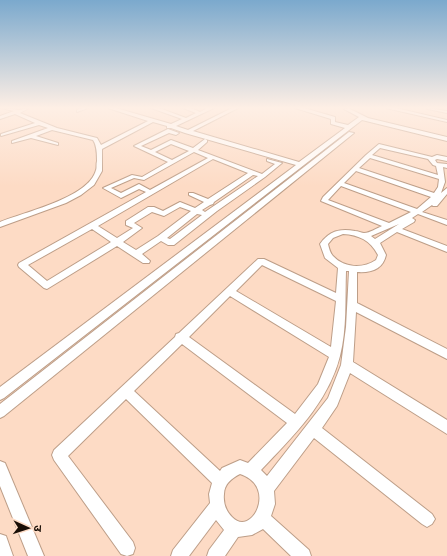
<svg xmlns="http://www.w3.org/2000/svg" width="447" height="556" font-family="Quicksand,'Noto Sans Devanagari',sans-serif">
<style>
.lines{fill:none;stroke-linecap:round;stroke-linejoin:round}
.minor-casing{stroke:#bd9e88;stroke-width:2}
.minor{fill:#fff;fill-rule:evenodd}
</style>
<rect width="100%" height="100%" fill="#fddbc5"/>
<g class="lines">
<defs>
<g id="minor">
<path d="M1 108 19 110 29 108 20 113 57 128 97 138 101 145 148 121 108 108H116L171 124 182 119 151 108H159L186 118 196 113 183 108H191L200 112 207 108H214L176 126 188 130 232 108H238L193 131 299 162 345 128 331 124V119L295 108H304L335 117V122L348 125 359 117 344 109 348 108 368 118 447 137V141L362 120 4 398 0 400V387L296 165 185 133 171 128H167V126L153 122 102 149V171L94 185 81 195 66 203 0 227V222C24 212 89 198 96 170 97 168 96 164 97 161 97 154 97 146 93 140L52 130 36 136 58 143V145L31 138 12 143V141L48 128 39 125 1 136V134L35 123 15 114 0 119V116L14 111Z"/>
<path d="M81 108H88L77 112V110Z"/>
<path d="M386 108H396L447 120V122Z"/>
<path d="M426 108 447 111V113L428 109Z"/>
<path d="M168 129 179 133 176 135 169 133 141 146 151 150 171 140 193 148 205 139 207 140V142L198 150 262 174 275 164 267 161V159L282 163 265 177 217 211 174 245H168L161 241 142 254 150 261 149 263H143L117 246 47 289 44 288 19 267 18 265 19 263 146 192 139 189 121 198 103 188 132 175 142 177 168 162 134 146ZM171 144 189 151 172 160 155 152ZM194 152 208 158 150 190 139 184 121 193 111 188 134 178 144 180ZM213 159 248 173 208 199 193 193H189V195L204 202 195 208 180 202 163 211 154 207H148L126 221V225L133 228 117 238 98 226ZM253 175 258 176 205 212 202 210 210 205 213 204 214 202ZM180 207 191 211 158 236 136 250 123 242 142 228 134 223 152 212 164 216ZM197 214 202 215 170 239 167 238ZM92 229 111 242 47 281 28 265Z"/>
<path d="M349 132 354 133 4 416 0 418V404Z"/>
<path d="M379 144 432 157 437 155 447 157V161L437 159 435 160 437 163 447 164V168L443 167 445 182 441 193 447 188V194L437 206H433L432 205 422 212 447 220V225L418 214 412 218 415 220 414 222 402 229 447 246V252L397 232 380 243 386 255C383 269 372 273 357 272V303L447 349V359L356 312 353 362 447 420V434L350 373 337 406 322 428 432 514 435 519 432 524 427 527 422 524 314 438 274 491 275 504 271 516 309 550 311 556H291L263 529 252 535 238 537 225 556H207L209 550 224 530 216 520 189 556H171L173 550 210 503 209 494 212 483 126 399 68 456 133 542 135 548 133 554 127 556 121 554 54 460 52 455 54 450 175 337 176 334 179 333 258 259H264L336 293 338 268 325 258 320 244C329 231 340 228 355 231 358 231 362 233 364 233 370 233 377 228 382 226L321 201 323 197 366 155ZM380 148 428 159 433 165 436 166 438 175 372 155ZM370 158 439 179 438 187 434 193 359 168ZM356 171 431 197 417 209 344 183ZM341 186 411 212 389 223 328 200ZM399 224 375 239 371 236ZM343 234C359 235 370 240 378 255L376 260C363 269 344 268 333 256 330 253 329 248 328 244L333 238ZM262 265 336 301 331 347 236 291ZM346 271H349L346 327 341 365 328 398 267 476 261 470C293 436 328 403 340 356 347 329 345 299 346 271ZM230 296 329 357 318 384 295 414 189 337ZM182 344 287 423 248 463 240 460 222 468 220 471 134 391ZM240 474C278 486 252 538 232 517 226 511 223 503 224 494 224 484 232 478 240 474Z"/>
<path d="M0 461 5 463 44 556H28L0 486Z"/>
<path d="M0 534 6 536 13 556H0Z"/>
</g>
</defs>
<use href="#minor" class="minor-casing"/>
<use href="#minor" class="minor"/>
</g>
<linearGradient id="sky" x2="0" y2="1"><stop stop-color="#7ba9cd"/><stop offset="0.58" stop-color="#feefe5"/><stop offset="1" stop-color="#feefe5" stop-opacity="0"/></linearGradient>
<rect width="447" height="186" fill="url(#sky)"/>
<g transform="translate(28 528) rotate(93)" stroke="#fddbc5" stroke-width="3" paint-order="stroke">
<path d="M0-3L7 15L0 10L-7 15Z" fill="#190e06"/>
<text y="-6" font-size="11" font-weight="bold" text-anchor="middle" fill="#190e06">उ</text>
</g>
</svg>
